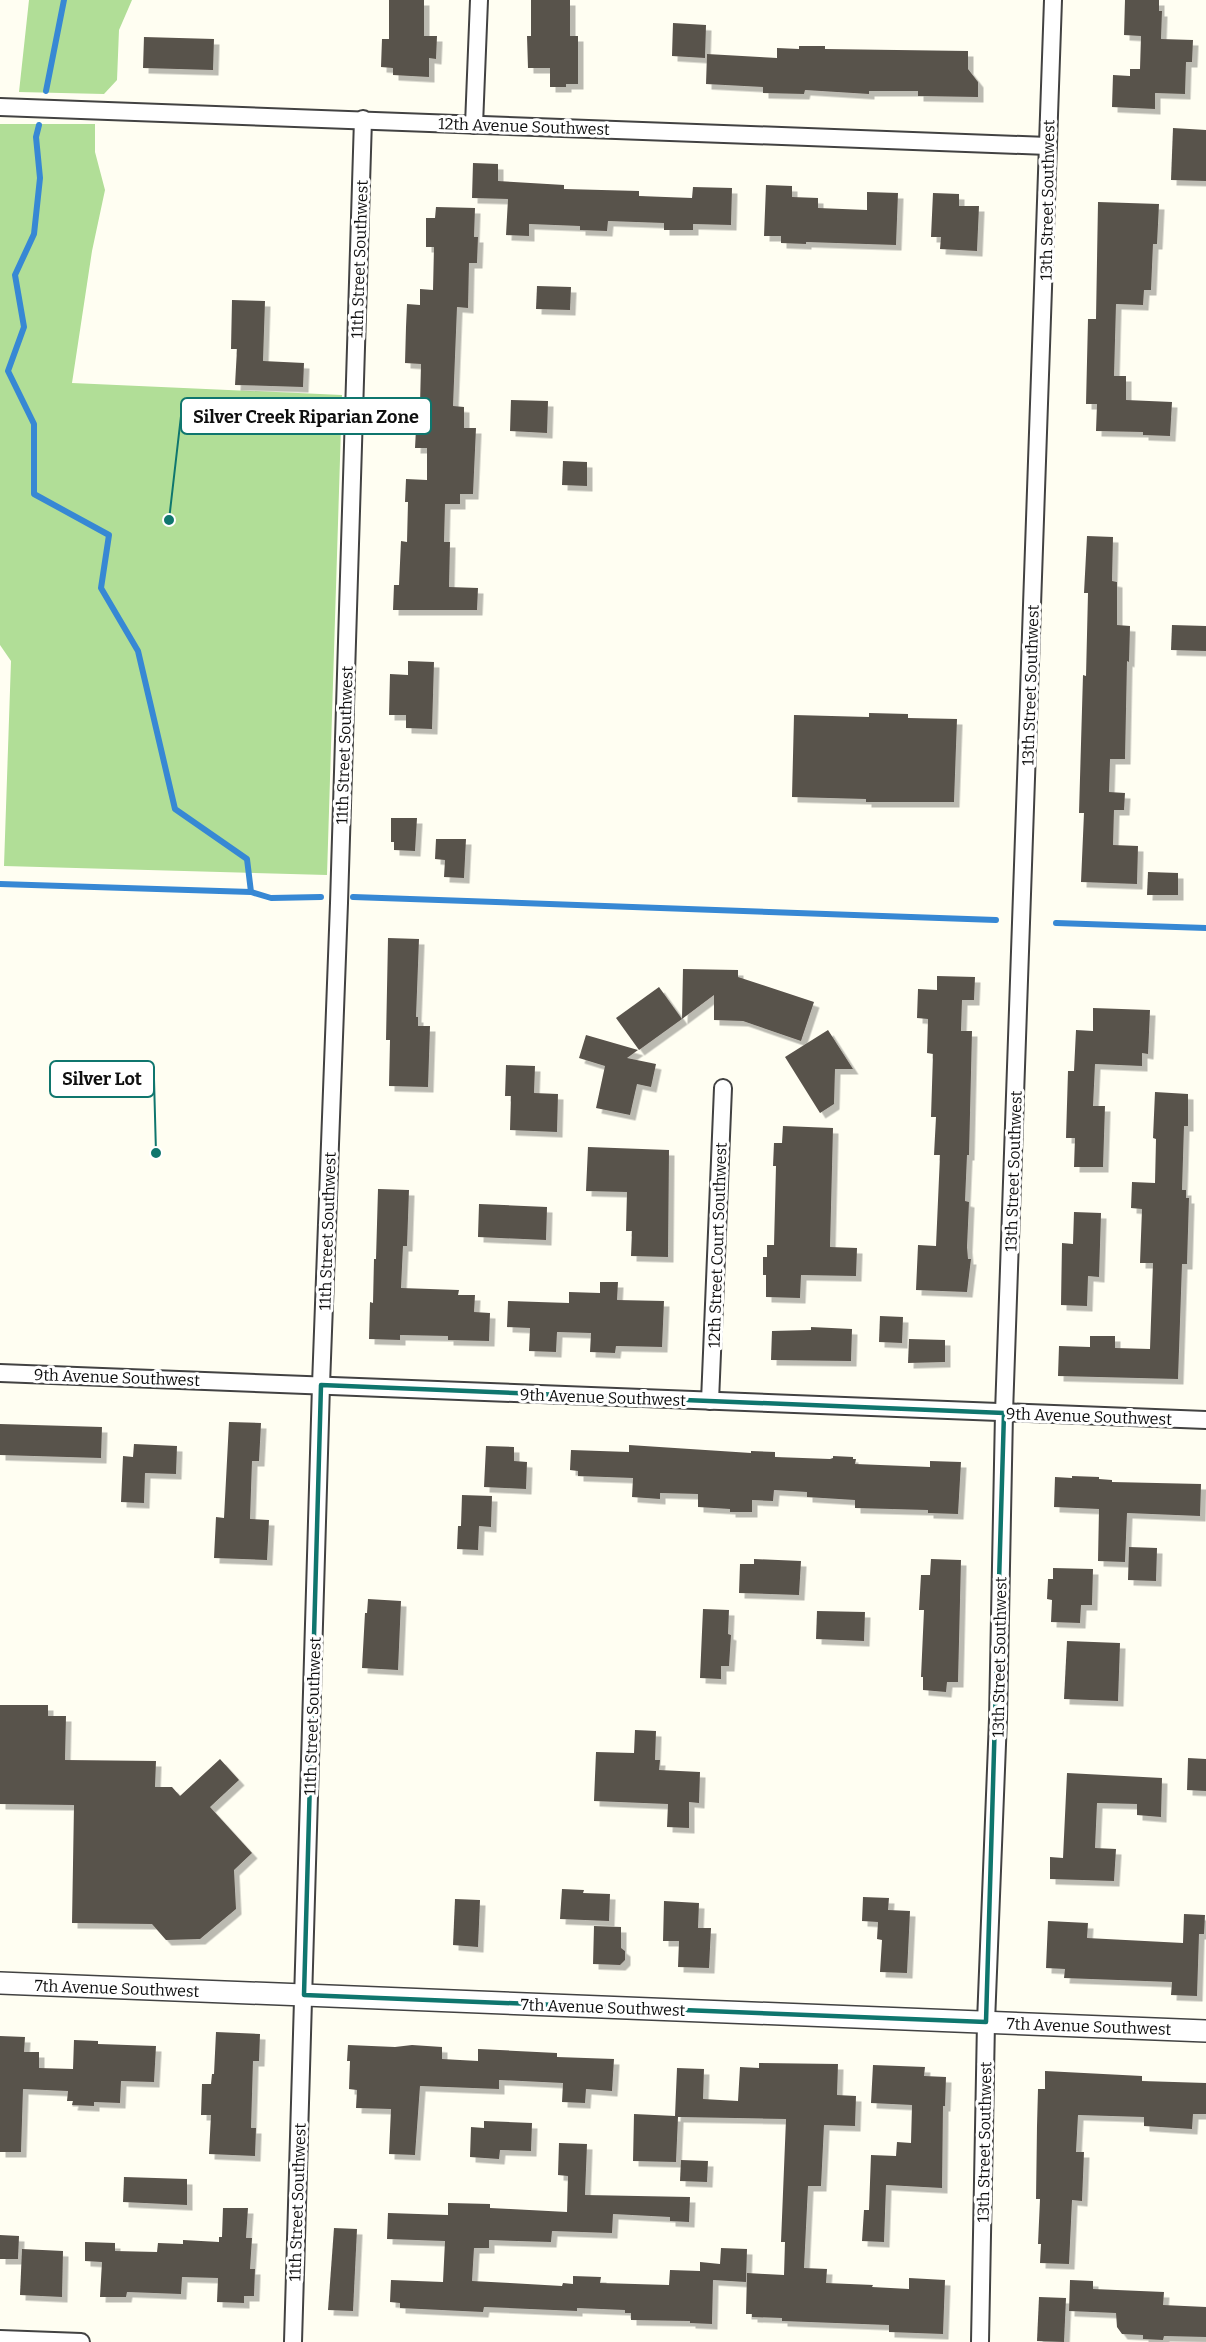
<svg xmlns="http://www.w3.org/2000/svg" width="1206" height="2342" font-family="Bitter,serif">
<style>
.forest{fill:#b1de97}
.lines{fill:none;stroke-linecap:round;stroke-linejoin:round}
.stream{stroke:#3788d4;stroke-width:6}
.building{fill:#59524b;filter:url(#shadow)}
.minor-casing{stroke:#424242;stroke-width:20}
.tertiary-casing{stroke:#424242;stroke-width:24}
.minor{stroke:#fff;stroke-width:16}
.tertiary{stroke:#fff;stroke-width:21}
.marked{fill:none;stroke:#0f766e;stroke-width:4.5;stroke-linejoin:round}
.labels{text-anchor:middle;stroke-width:6;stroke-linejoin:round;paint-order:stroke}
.street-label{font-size:16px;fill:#0f0f0f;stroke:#fff}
.leader{fill:none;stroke:#0f766e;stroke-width:2}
.callout-dot{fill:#0f766e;stroke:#fff;stroke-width:2}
.callout{fill:#fff;stroke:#0f766e;stroke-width:2}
.callout-label{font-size:18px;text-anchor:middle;font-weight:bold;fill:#0f0f0f}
</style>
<defs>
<filter id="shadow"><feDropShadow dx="5.5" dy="5.5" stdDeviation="0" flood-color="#0004"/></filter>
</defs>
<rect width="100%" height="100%" fill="#fffef2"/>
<g class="forest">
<path d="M29 0H132L119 30 117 80 104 94 19 92Z"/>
<path d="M0 124H95V152L105 190 92 251 72 383 342 395 327 875 4 866 11 661 0 645Z"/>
</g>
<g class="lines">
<g class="stream">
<path d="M46 91 64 0"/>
<path d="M39 125 36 137 40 178 34 234 15 275 24 327 8 371 34 424V494L109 535 101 588 138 651 175 809 247 859 251 892 271 898 321 897"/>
<path d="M0 884 251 892"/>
<path d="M353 897 996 920"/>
<path d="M1056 923 1206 928"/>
</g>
</g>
<g class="building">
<path d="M389 0H424V36H437L436 59 429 58V77L393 75V68L381 67 382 39H389Z"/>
<path d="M531 0H570V36H578V84H566V87H550V68H528L527 36H531Z"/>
<path d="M1125 0H1159V11H1162L1161 39 1193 40 1192 62H1186L1185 94 1155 93V109L1112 107 1113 75 1130 76V69H1140L1141 36 1124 35Z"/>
<path d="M673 23 706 25 705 58 672 56Z"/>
<path d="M144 37 214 39 213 70 143 68Z"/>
<path d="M799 46H825V49L968 51V69L978 82V97L918 96V91H869V94L805 90 804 94 763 93V87L706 84 707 54 777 58V48L799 49Z"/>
<path d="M1173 128 1206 130V181L1171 180Z"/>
<path d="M473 163 498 164V181L564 185V189L639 191V196L692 198 693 187 732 188 731 225 693 224V230H664V223L608 221 607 231 580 230V226L529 224V236L506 235 508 199 472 198Z"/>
<path d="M766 185 792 186V197L818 198V208L867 210V192L898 193 896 245 806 242V244L781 243V236H764Z"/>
<path d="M933 193 959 194V206H979L977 251 940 249 941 237H931Z"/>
<path d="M1098 202 1159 204 1157 244H1153L1151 290H1144L1143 305 1116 304 1114 376H1126V400L1172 402 1170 436 1143 435V432L1096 431 1097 404H1086L1088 319H1096Z"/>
<path d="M436 207 475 208 474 237H478L477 263H469L468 308 457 307 453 406 464 407V428H476L473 494H460V504H445L444 542H450L449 587 478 588 477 610H393L394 585H399L401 541 407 542 408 502H405L406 479 427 480V448H415L416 429 409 428 410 405H420L421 364 405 363 406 327 407 304 420 305V289L433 290 434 247H426V218H435Z"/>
<path d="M537 286 571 287 570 310 536 309Z"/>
<path d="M232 300 265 301 263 361 304 363 303 387 235 385 237 349H231Z"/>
<path d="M511 400 548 401 547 433 510 431Z"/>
<path d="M563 461 587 462V486L562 485Z"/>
<path d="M1087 536 1113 537 1112 581 1117 582V625L1130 626 1129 662 1127 661 1125 759H1110L1109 792 1125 793 1124 810H1114L1113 845 1138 846 1137 884 1081 882 1084 813H1079L1083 675 1086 676 1088 593H1084Z"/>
<path d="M1172 625 1206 626V651L1171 650Z"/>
<path d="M408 661 434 662 432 729 406 728V715H389L390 674 408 675Z"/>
<path d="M869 713 908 714V718L957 719 954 802H866V799L792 797 794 715 869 717Z"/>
<path d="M391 818H417L415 851 394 850V842H391Z"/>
<path d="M436 839H466L464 878 444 877 445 860 435 859Z"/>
<path d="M1148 872 1178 873V895H1147Z"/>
<path d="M388 938 419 939 416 1017H418V1026H430L428 1087 389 1086 390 1040H386Z"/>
<path d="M683 969 738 970V977L814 1002 801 1041 743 1021 714 1020V995L682 1019Z"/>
<path d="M937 976 975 977 974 1000H962L961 1031H972L969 1155H967L965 1201 969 1202 967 1247 968 1259H971L967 1292 916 1290 918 1245 936 1246 940 1155H934L936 1117H931L933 1054 927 1053 928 1019 917 1018 918 989 937 990Z"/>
<path d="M659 987 682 1019 639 1050 616 1018Z"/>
<path d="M1093 1008 1150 1010 1148 1054 1142 1053V1066L1095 1064 1093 1106H1105L1103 1167H1074L1075 1138H1066L1068 1071H1074L1076 1030 1093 1031Z"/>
<path d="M828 1030 853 1069H835L834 1104 820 1113 785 1057Z"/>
<path d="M586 1035 638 1050 627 1058 656 1064 651 1087 637 1084 630 1115 596 1108 605 1066 579 1058Z"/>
<path d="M506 1065 535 1066 534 1093 558 1094 557 1132 510 1130 511 1096H505Z"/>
<path d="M1155 1092 1188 1094V1126H1184L1182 1190H1186V1198H1189L1187 1264H1182L1178 1379 1058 1376 1059 1346 1090 1347V1336H1115V1348L1150 1349 1153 1263H1140L1142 1209 1131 1208 1132 1182 1155 1183 1156 1139 1153 1138Z"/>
<path d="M783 1126 833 1128 830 1247 857 1248 856 1276 801 1275 800 1298 766 1297V1275H763V1257H767V1245H774L776 1166H773L774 1143H782Z"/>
<path d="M588 1147 669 1150 668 1257 631 1256 632 1231H626L627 1192 586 1191Z"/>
<path d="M378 1189 409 1190 407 1246H403L401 1288 459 1290 458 1295H475L474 1312 490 1313 489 1341 448 1340V1336L400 1335V1340L369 1339 370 1302 373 1303 374 1259H376Z"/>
<path d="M479 1204 547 1207 546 1240 478 1237Z"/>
<path d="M1074 1212 1101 1213 1099 1277 1088 1276 1087 1306 1061 1305 1062 1243 1073 1244Z"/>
<path d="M600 1282H618L617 1300 664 1301 662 1347 616 1346 615 1353 590 1352 591 1333 557 1332 556 1352 529 1351 530 1328 507 1327 508 1301 569 1303V1292L600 1293Z"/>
<path d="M880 1316 903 1317 902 1343 879 1342Z"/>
<path d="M811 1327 852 1329 851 1361 771 1360 772 1331 811 1330Z"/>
<path d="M909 1339 945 1340V1362L908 1363Z"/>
<path d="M229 1422 261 1423 259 1461H252L250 1519 269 1520 267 1560 214 1558 216 1517 224 1518Z"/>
<path d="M0 1424 102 1427 101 1458 0 1455Z"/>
<path d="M134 1444 177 1446 176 1474 145 1473 144 1503 121 1502 123 1456 133 1457Z"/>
<path d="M629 1445 751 1453V1451L775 1452V1457L830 1459 833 1458V1456L853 1457V1459H856L855 1464 930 1467V1461L961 1462 958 1514 928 1513V1510L855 1508V1500L807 1497V1492L774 1490 773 1501 752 1500V1512H730V1509L698 1507V1494L660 1493V1499L632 1497 633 1478 578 1476V1471L570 1470 571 1450 629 1452Z"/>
<path d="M486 1446 514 1447V1461L527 1462 526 1489 484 1487Z"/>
<path d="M1072 1476 1099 1477V1479L1112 1480V1482L1201 1484 1200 1516 1127 1513 1125 1562 1098 1561 1099 1509 1054 1507 1055 1477 1072 1478Z"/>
<path d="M462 1495 492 1496 491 1527 479 1526 478 1550 457 1549 458 1526H461Z"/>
<path d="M1129 1547 1157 1548 1156 1581 1128 1580Z"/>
<path d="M754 1559 801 1561 799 1595 739 1593 740 1564H754Z"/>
<path d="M931 1559 961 1560 958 1682H947L946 1692 923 1690V1677H921L924 1610H919L921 1575H930Z"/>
<path d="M1053 1568 1093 1569 1092 1605H1081L1080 1623 1051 1622 1052 1600 1047 1599 1048 1579H1053Z"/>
<path d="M368 1599 401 1601 398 1670 362 1668 365 1613H367Z"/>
<path d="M703 1609 729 1610 728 1634 731 1635 729 1666H721V1679L700 1678Z"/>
<path d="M817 1611 865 1612 864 1641 816 1639Z"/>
<path d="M1067 1641 1120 1643 1118 1701 1064 1699Z"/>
<path d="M0 1705H48V1716H66L65 1760 156 1761 155 1787H172L180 1796 220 1759 239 1780 210 1807 252 1853 234 1870 236 1909 200 1939 166 1940 152 1924 72 1923 74 1805 0 1804Z"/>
<path d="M635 1730 656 1731 655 1760H660L659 1770 700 1772 699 1803 689 1802V1828L667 1827 668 1804 594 1801 596 1752 634 1753Z"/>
<path d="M1188 1758 1206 1759V1791L1187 1790Z"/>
<path d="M1067 1773 1162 1778 1161 1817 1137 1815V1804L1097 1803 1095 1848 1116 1849 1114 1881 1050 1879V1857L1063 1858Z"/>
<path d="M562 1889 584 1890 583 1893 610 1894 609 1921 560 1919Z"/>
<path d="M863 1897 889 1898 888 1910 910 1911 907 1973 880 1972 882 1940 877 1939 878 1922 862 1921Z"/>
<path d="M455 1899 480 1900 478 1947 453 1945Z"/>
<path d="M664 1901 699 1903 698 1928H711L709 1968 678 1967 679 1941H663Z"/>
<path d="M1184 1914 1205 1915 1204 1934H1199L1197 1996 1171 1995 1172 1982 1064 1978 1065 1969 1046 1968 1048 1921 1088 1923 1087 1938 1183 1943Z"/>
<path d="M594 1926 621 1927V1948L625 1951V1960L620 1965 593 1964Z"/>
<path d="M216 2032 260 2034 259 2061H253L251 2128H256L255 2156 209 2154 211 2115H201L202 2084H211L212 2074H214Z"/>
<path d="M0 2036 25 2037 24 2052H39V2068L73 2069 74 2040 98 2041V2044L156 2046 154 2082 121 2081 120 2103 94 2102V2106L72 2105 73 2101H67L68 2091 23 2089 21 2152H0Z"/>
<path d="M348 2045 395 2047 412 2045 442 2047V2059L478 2061V2049L557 2053V2057L614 2059 612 2091 586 2089 585 2103 562 2102 563 2083 499 2080V2089L420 2086 415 2155 389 2154 391 2109 356 2108 357 2090 349 2089 350 2061H347Z"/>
<path d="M759 2063 838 2064 837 2095 856 2096 855 2126 824 2125 821 2186H808L804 2268 827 2269 826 2283 873 2285 872 2287 909 2289V2278L945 2280 943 2334 889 2332V2325L782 2321V2318L752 2317V2314H746L747 2273 784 2275 785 2242H781L786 2119 678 2117 676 2162 633 2161 634 2114 675 2116 677 2068 704 2069 703 2099 738 2101 740 2067 759 2068Z"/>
<path d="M873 2065 925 2067 924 2076 946 2077 945 2106H943L942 2188 886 2185 884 2242 862 2241 864 2210H869L871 2155 896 2156 897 2142 911 2143 912 2105 871 2103Z"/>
<path d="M1045 2071 1142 2076V2081L1206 2083V2114H1193L1192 2129 1144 2126V2117L1078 2115 1076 2152H1084L1082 2201 1072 2200 1069 2264 1040 2263 1041 2244H1038L1040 2199H1036L1037 2126 1038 2089H1045Z"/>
<path d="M484 2121 532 2123 531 2151 500 2150 499 2159 470 2157 471 2127 484 2128Z"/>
<path d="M559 2143 587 2144 585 2195 690 2197 689 2222 670 2221V2217L613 2214 612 2233 552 2231 551 2242 489 2240V2248H474L472 2281 562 2286 563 2283 573 2284V2276L601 2277 600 2283 669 2285 670 2270 700 2271V2262L720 2264 721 2248 747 2249 746 2282 713 2280 712 2324 690 2323V2321L631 2320V2313H625V2310L577 2308V2311L484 2307 483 2312 400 2308V2303L390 2302 391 2280 443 2282 445 2241 387 2239 388 2213 448 2215V2203L490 2204V2208L567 2212 568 2176 558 2175Z"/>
<path d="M681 2160 708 2161 707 2182 680 2181Z"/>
<path d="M124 2177 187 2179V2205L123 2202Z"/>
<path d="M223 2208H248L246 2238H252L250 2269H255L254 2296H244V2303L217 2302 218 2278 182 2277 181 2294 127 2292 126 2297H100L102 2262 85 2261V2242L115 2243V2251L157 2252 158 2243 183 2244V2240L219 2242V2237H222Z"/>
<path d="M334 2228 357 2229 353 2311 328 2310Z"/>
<path d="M0 2235 19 2236 18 2259H0Z"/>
<path d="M22 2249 63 2251 62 2297 20 2295Z"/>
<path d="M1070 2280 1093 2281V2289L1164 2292 1163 2305 1206 2307V2337L1164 2336 1163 2340 1143 2339V2335L1122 2334 1117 2327 1116 2313 1069 2311Z"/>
<path d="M1039 2297 1066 2298 1064 2342 1037 2341Z"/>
</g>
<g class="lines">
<defs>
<g id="minor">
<path d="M0 107 1048 146"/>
<path d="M474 125 479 0"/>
<path d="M0 1373 1206 1420"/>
<path d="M710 1401 723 1088"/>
<path d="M0 2339 81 2342"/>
<path d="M293 2342 321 1385 339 903 363 119"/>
<path d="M980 2342 986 2022 998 1719 1004 1413 1053 0"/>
</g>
<path id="tertiary" d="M0 1983 1206 2031"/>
</defs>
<use href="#minor" class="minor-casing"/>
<use href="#tertiary" class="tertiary-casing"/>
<use href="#minor" class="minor"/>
<use href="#tertiary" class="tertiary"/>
</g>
<path class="marked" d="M321 1385 1004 1413 986 2022 304 1995Z"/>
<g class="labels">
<g class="street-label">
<text transform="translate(524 126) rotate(2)" y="6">12th Avenue Southwest</text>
<text transform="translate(1047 200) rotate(-89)" y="6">13th Street Southwest</text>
<text transform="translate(359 259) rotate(-88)" y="6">11th Street Southwest</text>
<text transform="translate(1030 685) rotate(-88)" y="6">13th Street Southwest</text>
<text transform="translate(344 745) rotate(-88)" y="6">11th Street Southwest</text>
<text transform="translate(1013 1171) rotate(-88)" y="6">13th Street Southwest</text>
<text transform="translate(327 1231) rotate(-88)" y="6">11th Street Southwest</text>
<text transform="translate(717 1245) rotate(-88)" y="6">12th Street Court Southwest</text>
<text transform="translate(117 1377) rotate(2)" y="6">9th Avenue Southwest</text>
<text transform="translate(603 1397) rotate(2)" y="6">9th Avenue Southwest</text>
<text transform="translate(1089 1416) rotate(2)" y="6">9th Avenue Southwest</text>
<text transform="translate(999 1657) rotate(-89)" y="6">13th Street Southwest</text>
<text transform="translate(312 1716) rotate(-88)" y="6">11th Street Southwest</text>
<text transform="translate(117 1988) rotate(2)" y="6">7th Avenue Southwest</text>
<text transform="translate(603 2007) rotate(2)" y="6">7th Avenue Southwest</text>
<text transform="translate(1089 2026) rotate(2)" y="6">7th Avenue Southwest</text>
<text transform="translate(984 2142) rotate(-89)" y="6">13th Street Southwest</text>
<text transform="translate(297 2202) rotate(-88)" y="6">11th Street Southwest</text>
</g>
</g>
<path class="leader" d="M169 520L181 416M156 1153L154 1079"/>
<g class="callout-dot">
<circle cx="169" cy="520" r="6"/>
<circle cx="156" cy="1153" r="6"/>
</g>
<g class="callout">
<rect x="181" y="398" width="250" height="36" rx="6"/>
<rect x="50" y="1061" width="104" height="36" rx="6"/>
</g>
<g class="callout-label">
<text x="306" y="423">Silver Creek Riparian Zone</text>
<text x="102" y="1085">Silver Lot</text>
</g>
</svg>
